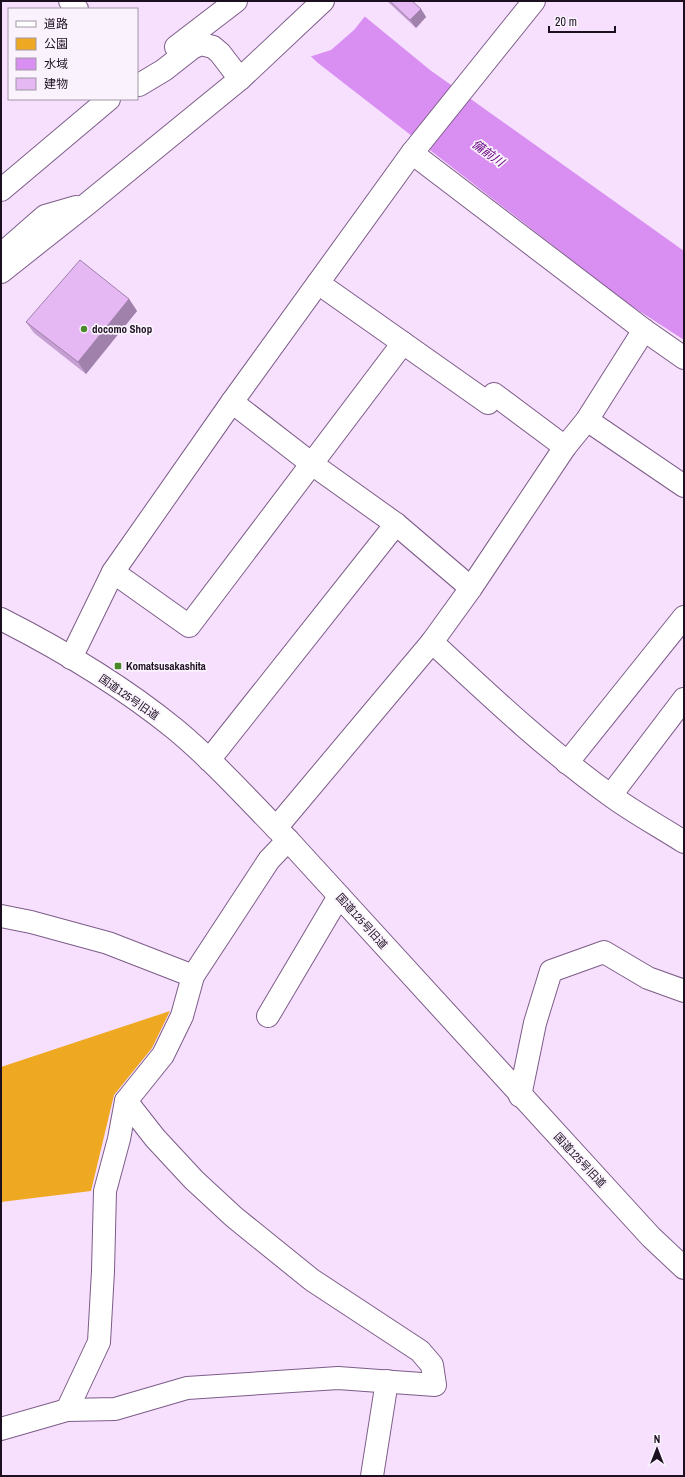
<svg xmlns="http://www.w3.org/2000/svg" width="685" height="1477" font-family="'Archivo Narrow','Noto Sans JP',sans-serif">
<style>
.green{fill:#eea821}
.water{fill:#d98ff2}
.pier{fill:#f6e0fe}
.lines{fill:none;stroke-linecap:round;stroke-linejoin:round}
.minor-casing{stroke:#7d5c88;stroke-width:24}
.minor{stroke:#fff;stroke-width:22}
.wall{fill:#c59ed2}
.shaded-wall{fill:#a081ab}
.building{fill:#e5b8f4;stroke:#a081ab}
.poi-dot{fill:#49892a;stroke:#faf3fd;stroke-width:1.5}
.labels{text-anchor:middle;stroke-width:3.5;stroke-linejoin:round;paint-order:stroke}
.poi-label{font-size:11px;font-weight:bold;fill:#1c0f20;stroke:#faf3fd;text-anchor:start}
.street-label{font-size:11px;fill:#1c0f20;stroke:#faf3fd}
.water-label{font-size:12px;font-style:italic;fill:#680082;stroke:#faf3fd}
</style>
<rect width="100%" height="100%" fill="#f6e0fe"/>
<path class="green" d="M170 1011 152 1048 114 1095 91 1191 1 1202V1067Z"/>
<path class="water" d="M252 1 363 15 430 70 684 251V340L627 303 318 63Z"/>
<path class="pier" d="M250 1H350L366 15 354 30 331 50 309 57Z"/>
<g class="lines">
<defs>
<g id="minor">
<path d="M70 1 77 9"/>
<path d="M176 47 236 1"/>
<path d="M137 84 139 85 164 70 192 48 201 44 213 47 220 53 240 79"/>
<path d="M412 153 644 330 684 358"/>
<path d="M1 190 109 99"/>
<path d="M5 251 45 216 76 207"/>
<path d="M1 272 87 204 240 79 323 1"/>
<path d="M318 283 488 403 494 394 565 447"/>
<path d="M232 402 312 464 396 524 471 588"/>
<path d="M587 420 684 486"/>
<path d="M113 572 189 626 403 343"/>
<path d="M1 619C62 650 122 686 175 729 216 763 251 803 288 840L651 1237 684 1268"/>
<path d="M432 642C489 695 546 749 610 795 633 812 659 826 684 842"/>
<path d="M71 658 113 572 232 402 412 153 534 1"/>
<path d="M209 760 396 524"/>
<path d="M567 763 684 617"/>
<path d="M611 795 684 699"/>
<path d="M276 828 432 642 471 588 565 447 587 420 644 330"/>
<path d="M1 916 31 922 108 943 193 976"/>
<path d="M268 1016 339 896"/>
<path d="M520 1096 535 1023 551 971 604 952 648 978 684 991"/>
<path d="M67 1410 99 1342 103 1271 105 1191 119 1139 126 1101 163 1055 182 1016 193 976 269 860 288 840"/>
<path d="M1 1429 67 1410 115 1409 187 1388 338 1378 435 1385 432 1365 420 1351 312 1280 234 1217 194 1180 155 1138 126 1101"/>
<path d="M372 1476 387 1381"/>
</g>
</defs>
<use href="#minor" class="minor-casing"/>
<use href="#minor" class="minor"/>
</g>
<g class="wall">
<path d="M387 1H412L421 9 426 17 416 28Z"/>
<path d="M129 299 137 311 86 374 34 333 26 322Z"/>
</g>
<g class="shaded-wall">
<path d="M421 9 426 17 416 28 410 20Z"/>
<path d="M129 299 137 311 86 374 78 362Z"/>
</g>
<g class="building">
<path d="M390 1H412L421 9 410 20Z"/>
<path d="M80 260 129 299 78 362 26 322Z"/>
</g>
<g class="poi-dot">
<circle cx="84" cy="329" r="4"/>
<rect x="114" y="662" width="8" height="8" rx="2"/>
</g>
<g class="labels">
<g class="poi-label">
<text x="92" y="333">docomo Shop</text>
<text x="126" y="670">Komatsusakashita</text>
</g>
<g class="street-label">
<text transform="translate(129 697) rotate(35)" y="4">国道125号旧道</text>
<text transform="translate(362 921) rotate(48)" y="4">国道125号旧道</text>
<text transform="translate(580 1160) rotate(47)" y="4">国道125号旧道</text>
</g>
<g class="water-label">
<text transform="translate(488 153) rotate(36)" y="4">備前川</text>
</g>
</g>
<rect width="685" height="1477" fill="none" stroke="#1c0f20" stroke-width="4"/>
<rect x="8" y="8" width="130" height="92" fill="#faf3fd" stroke="#a198a5"/>
<rect x="16" y="21" width="20" height="6" fill="#ffffff" stroke="#a198a5"/>
<text x="44" y="28" font-size="12" fill="#1c0f20">道路</text>
<rect x="16" y="38" width="20" height="12" fill="#eea821" stroke="#a198a5"/>
<text x="44" y="48" font-size="12" fill="#1c0f20">公園</text>
<rect x="16" y="58" width="20" height="12" fill="#d98ff2" stroke="#a198a5"/>
<text x="44" y="68" font-size="12" fill="#1c0f20">水域</text>
<rect x="16" y="78" width="20" height="12" fill="#e5b8f4" stroke="#a198a5"/>
<text x="44" y="88" font-size="12" fill="#1c0f20">建物</text>
<g transform="translate(657 1449)" stroke="#faf3fd" stroke-width="3" paint-order="stroke">
<path d="M0-3L7 15L0 10L-7 15Z" fill="#1c0f20"/>
<text y="-6" font-size="11" font-weight="bold" text-anchor="middle" fill="#1c0f20">N</text>
</g>
<path d="M549 26v6h66v-6" fill="none" stroke="#1c0f20" stroke-width="2"/>
<text x="555" y="26" font-size="12" fill="#1c0f20" stroke="#faf3fd" stroke-width="3" paint-order="stroke">20 m</text>
</svg>
